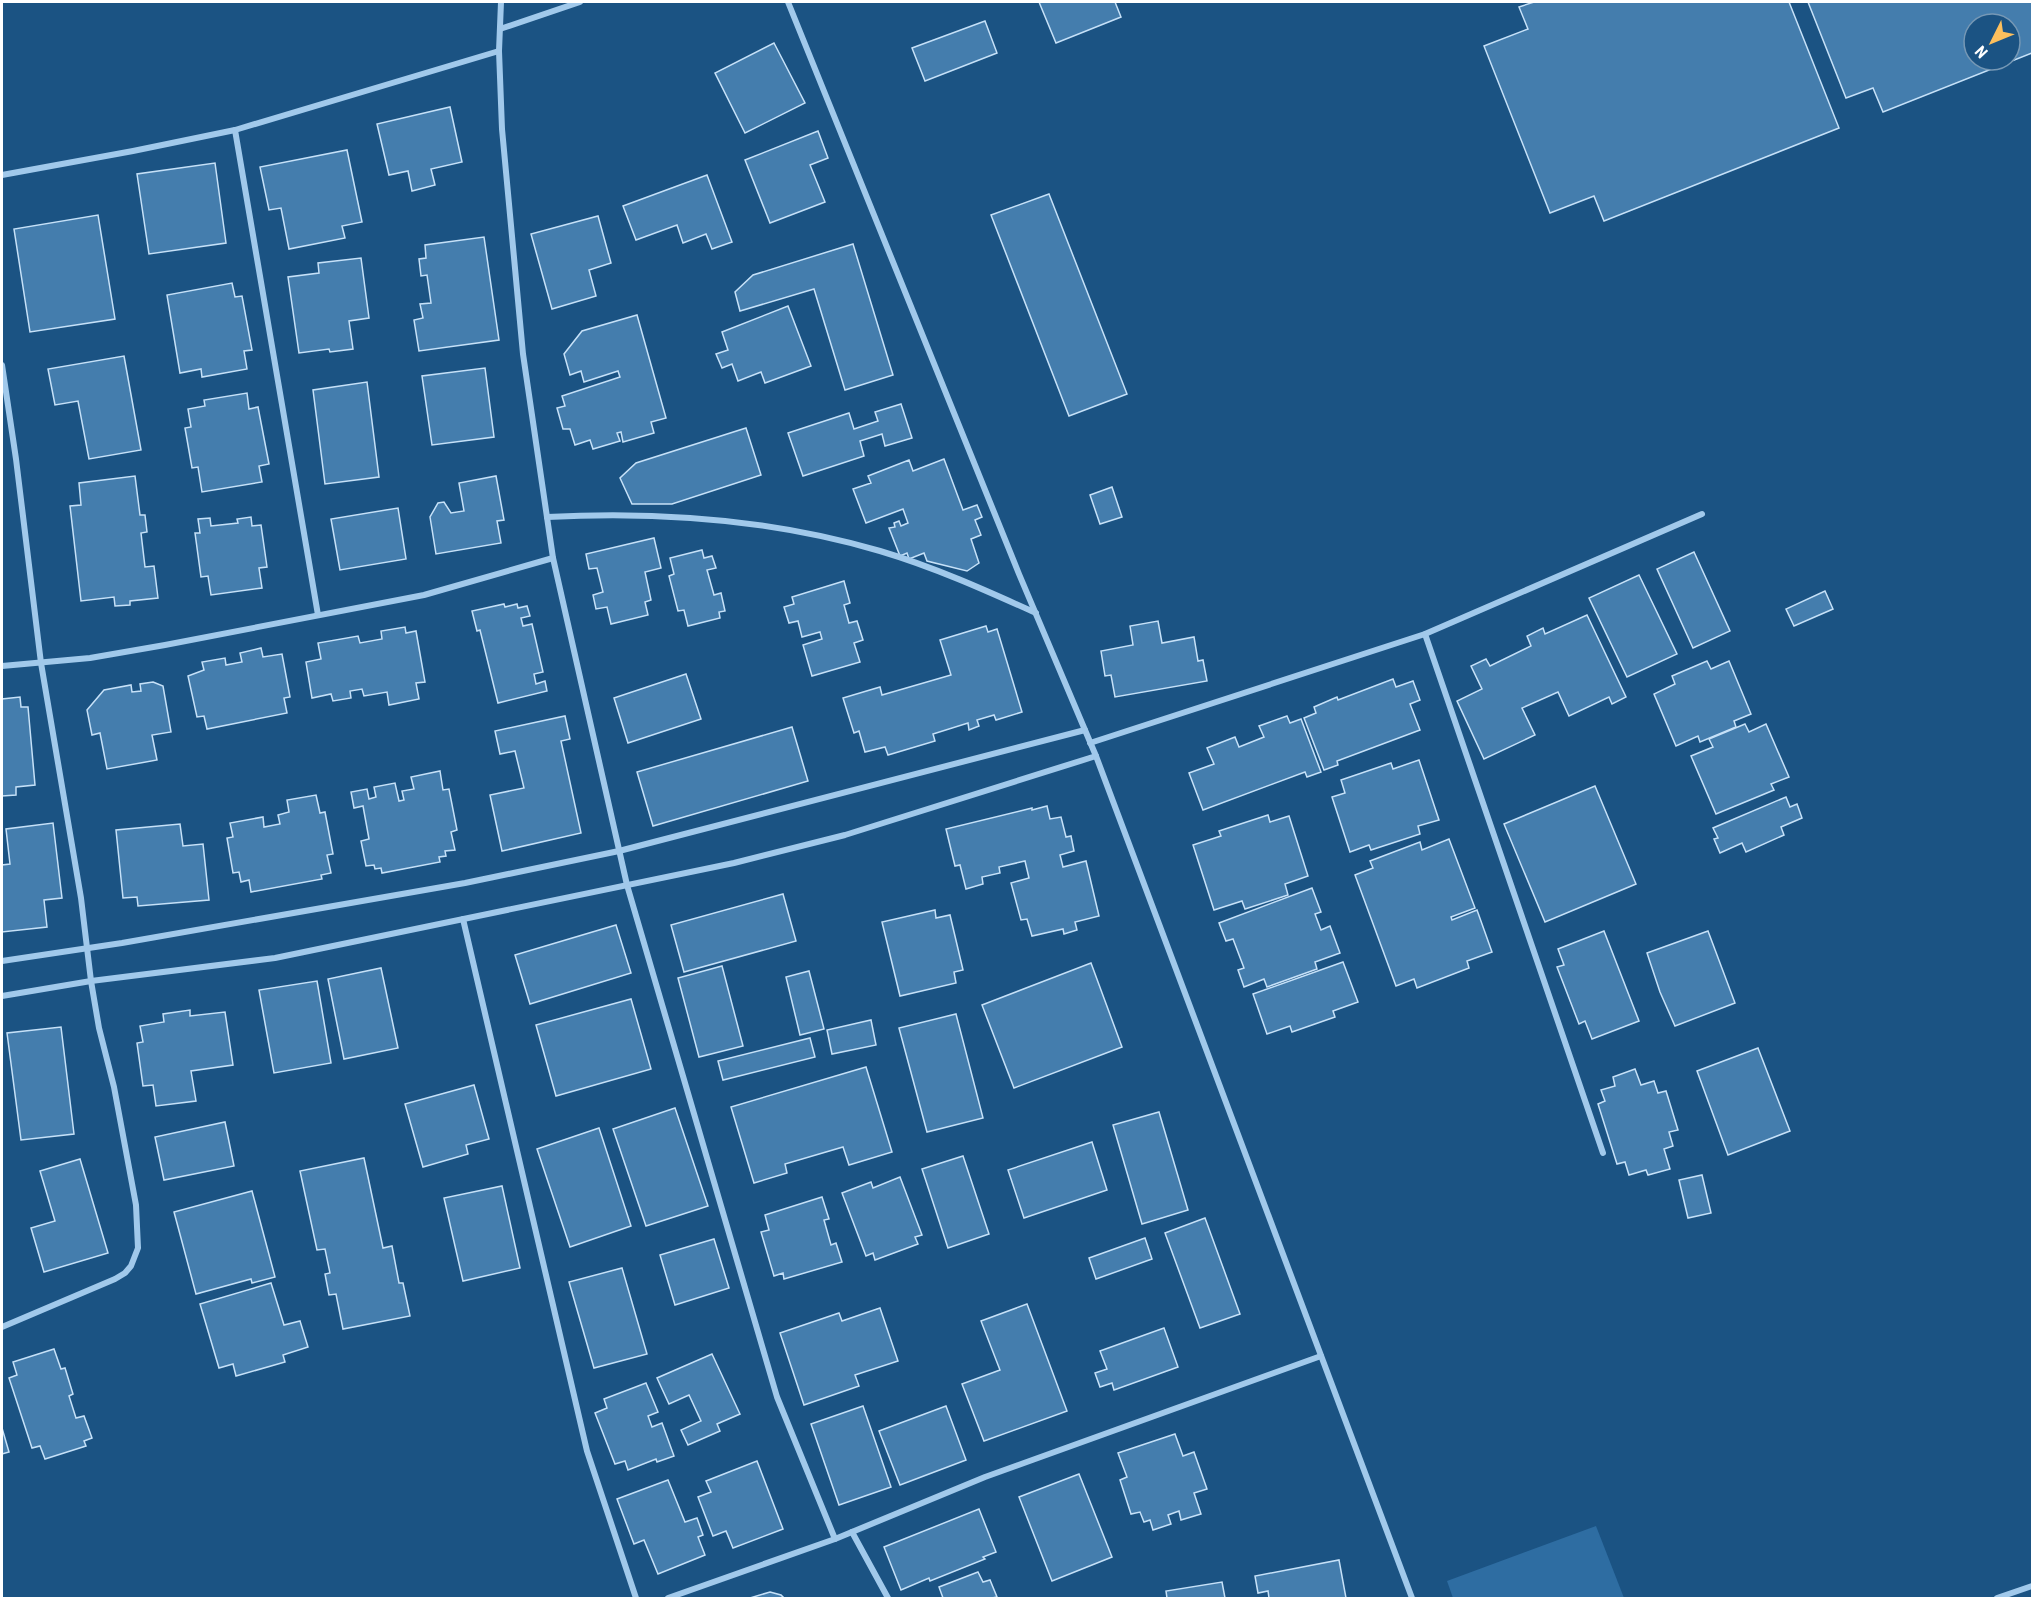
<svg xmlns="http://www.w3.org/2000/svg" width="2034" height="1600" font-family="'Roboto Condensed',sans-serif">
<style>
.green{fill:#2e6da2}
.building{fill:#447dad;stroke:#c6e1f8;stroke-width:1.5;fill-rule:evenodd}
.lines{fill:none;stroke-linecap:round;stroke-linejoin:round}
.minor{stroke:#a1c9eb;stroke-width:6}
</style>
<rect width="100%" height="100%" fill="#1b5383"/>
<path class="green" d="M1596 1526 1624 1598H1453L1447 1581Z"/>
<g class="building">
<path d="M1039 2H1115L1121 17 1056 43Z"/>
<path d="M1534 2H1789L1839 128 1604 221 1594 196 1550 213 1484 46 1528 29 1519 7Z"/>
<path d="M1808 2H2032V53L1883 112 1873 88 1846 98ZM1974 24H2010V60H1974Z"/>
<path d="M985 21 997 53 925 81 912 48Z"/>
<path d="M774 43 805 103 745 133 715 73Z"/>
<path d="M450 107 462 162 431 169 435 185 412 191 408 171 389 175 377 124Z"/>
<path d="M818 131 828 158 810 165 825 202 770 223 745 160Z"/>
<path d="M347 150 362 222 342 226 345 238 289 249 281 208 269 210 260 167Z"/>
<path d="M215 163 226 243 149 254 137 174Z"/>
<path d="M707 175 732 242 712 249 706 234 683 243 677 225 636 240 623 206Z"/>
<path d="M1049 194 1127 394 1069 416 991 215Z"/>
<path d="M98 215 115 319 30 332 14 229Z"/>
<path d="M598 216 611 263 589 270 596 296 552 309 531 234Z"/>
<path d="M484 237 499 340 419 351 414 320 423 318 420 304 431 303 427 275 421 276 419 259 426 258 425 245Z"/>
<path d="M853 244 893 375 845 390 814 289 740 311 735 292 753 275Z"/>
<path d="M361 258 369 318 349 321 353 349 330 352 329 349 299 353 288 277 319 273 318 263Z"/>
<path d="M232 283 235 297 242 296 252 350 244 351 247 369 202 377 201 369 180 373 167 295Z"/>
<path d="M788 306 811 366 765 383 761 372 738 381 732 364 722 368 716 354 728 350 722 332Z"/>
<path d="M637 315 666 418 651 422 654 433 623 442 621 432 617 433 620 441 593 449 590 440 575 445 570 429H563L557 408 565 406 562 396 620 377 618 371 584 382 581 371 570 375 564 354 582 331Z"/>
<path d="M124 356 141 450 89 459 78 401 55 405 48 369Z"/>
<path d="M485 368 494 437 432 445 422 376Z"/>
<path d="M367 382 379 477 325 484 313 390Z"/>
<path d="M247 393 249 409 258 407 269 464 259 466 262 482 202 492 198 467 192 468 185 428 191 427 188 409 205 406 204 400Z"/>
<path d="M901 404 912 438 885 446 882 434 860 441 864 456 803 476 788 433 849 413 854 429 878 421 875 412Z"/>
<path d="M746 428 761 475 672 504H632L620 478 636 463Z"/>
<path d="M944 459 963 510 977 505 982 517 975 520 981 535 971 539 979 563 967 571 927 561 924 553 909 559 907 553 900 556 889 528 895 527 894 523 899 521 901 526 908 523 903 509 866 523 853 489 871 483 868 476 909 460 913 471Z"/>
<path d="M135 476 140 515H145L147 532 141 533 145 567 154 566 158 598 130 601V605L115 606 114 597 81 601 70 506 81 505 79 483Z"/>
<path d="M496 476 504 520 497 521 501 543 436 554 430 517 438 503 444 502 451 513 464 511 459 483Z"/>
<path d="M1112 487 1122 517 1100 524 1090 495Z"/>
<path d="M398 508 406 559 340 570 331 519Z"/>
<path d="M251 517 252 526 261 525 267 567 259 568 262 588 211 595 208 576 201 577 195 533H200L198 519 210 518 211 526 238 523 237 519Z"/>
<path d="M654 538 661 568 645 572 651 600 645 602 648 615 611 624 607 607 596 609 593 595 603 592 597 568 589 569 586 554Z"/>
<path d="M702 550 704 558 712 556 716 568 707 570 714 595 721 593 725 611 719 612 720 618 688 626 684 610 678 611 669 576 674 574 670 558Z"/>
<path d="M1694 552 1730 631 1693 648 1657 569Z"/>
<path d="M1639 575 1677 654 1627 677 1589 598Z"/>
<path d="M844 581 850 603 844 605 849 623 857 621 863 640 854 643 860 662 812 676 803 645 822 639 820 632 802 637 798 621 789 623 784 607 794 604 792 597Z"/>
<path d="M1825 591 1833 609 1794 626 1786 609Z"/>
<path d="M504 604 505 607 517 604 518 608 527 606 530 616 521 618 523 626 532 624 543 672 534 674 536 684 545 681 547 691 498 703 480 630 477 631 472 611Z"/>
<path d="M1587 615 1626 697 1612 704 1609 697 1569 716 1558 692 1522 708 1535 735 1484 759 1457 701 1482 689 1471 666 1486 659 1490 666 1531 646 1527 636 1543 628 1545 634Z"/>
<path d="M1158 621 1162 643 1194 637 1198 661 1203 660 1207 681 1115 697 1111 675 1105 676 1101 651 1133 645 1130 626Z"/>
<path d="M986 626 988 632 997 629 1022 712 996 720 994 715 977 720 979 726 969 730 968 723 933 734 935 741 888 755 885 747 865 752 859 731 854 733 843 698 880 687 882 695 951 675 940 640Z"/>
<path d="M405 627 406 633 416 631 425 682 416 683 419 699 389 705 387 692 364 696 362 689 350 691 351 698 333 701 331 694 312 698 306 662 321 659 318 643 358 636 360 643 382 639 381 631Z"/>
<path d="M261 648 263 657 282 654 290 697 284 698 287 713 207 729 204 716 197 717 188 676 204 670 202 662 225 658 226 665 242 662 240 653Z"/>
<path d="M1707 661 1711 669 1729 661 1751 714 1734 721 1736 727 1700 742 1698 736 1676 746 1654 694 1675 684 1672 676Z"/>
<path d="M686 674 701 719 628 743 614 698Z"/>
<path d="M1393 679 1396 687 1413 681 1420 700 1410 704 1420 730 1337 761 1338 765 1324 770 1304 718 1316 713 1314 707 1337 697 1338 700Z"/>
<path d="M153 682 163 686 171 732 152 735 157 760 107 769 100 733 92 735 87 710 104 690 131 685 132 692 141 691 140 684Z"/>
<path d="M20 697 21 707H28L35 785 16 787V795L2 796V699Z"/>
<path d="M565 716 570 739 561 741 581 833 502 851 490 795 524 788 515 751 500 754 495 731Z"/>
<path d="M1287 716 1290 723 1301 719 1321 772 1307 777 1305 772 1203 810 1189 773 1214 764 1207 748 1235 737 1239 747 1264 737 1259 726Z"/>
<path d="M1745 724 1749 732 1766 724 1789 777 1771 784 1774 790 1716 814 1691 756 1713 747 1709 739Z"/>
<path d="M792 727 808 781 653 826 637 772Z"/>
<path d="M1419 760 1439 820 1418 826 1420 834 1371 850 1369 845 1350 852 1332 797 1345 793 1341 780 1391 763 1393 769Z"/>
<path d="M440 771 443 790 449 789 457 830 451 832 455 850 445 851 446 856 439 857 440 862 382 873 381 868 375 869 374 865 366 866 361 841 369 839 363 806 354 808 351 792 367 789 369 799 376 797 374 787 395 783 399 801 404 800 402 791 414 789 411 777Z"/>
<path d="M1595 786 1636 884 1545 922 1504 824Z"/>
<path d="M316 795 320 813 325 812 333 854 327 855 331 873 321 875 322 879 251 892 249 880 241 882 239 872 233 873 227 838 233 837 230 823 263 817 264 827 280 824 278 815 289 812 287 800Z"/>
<path d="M1786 797 1790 807 1797 804 1802 818 1781 827 1784 835 1746 852 1742 843 1720 853 1714 839 1718 838 1713 828Z"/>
<path d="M1047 806 1050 819 1061 817 1066 837 1071 836 1074 851 1060 855 1063 867 1086 861 1099 916 1075 922 1077 930 1064 934 1063 929 1032 936 1027 919 1021 920 1011 883 1029 878 1025 861 999 867 1000 873 982 877 983 884 966 889 960 865 955 866 946 829 1032 808V810Z"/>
<path d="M1268 815 1270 822 1289 816 1308 876 1285 884 1288 895 1245 909 1242 901 1214 910 1193 845 1221 836 1219 831Z"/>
<path d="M53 823 62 898 44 900 47 927 2 932V865L10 864 6 829Z"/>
<path d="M180 824 183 846 203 844 209 900 138 906 137 897 123 898 116 830Z"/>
<path d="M1449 839 1475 908 1451 917 1452 920 1477 910 1492 952 1467 961 1469 968 1417 988 1414 979 1396 986 1355 875 1373 868 1370 861 1420 842 1422 850Z"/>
<path d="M1312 888 1321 912 1315 914 1321 930 1330 926 1340 953 1315 962 1317 969 1267 987 1264 979 1244 987 1238 970 1244 968 1233 939 1226 941 1219 923Z"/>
<path d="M783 894 796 941 684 972 671 925Z"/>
<path d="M935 910 936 918 950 915 963 970 954 972 956 983 900 996 882 922Z"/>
<path d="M616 925 631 973 530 1004 515 955Z"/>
<path d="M1604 931 1639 1021 1592 1039 1585 1021 1579 1024 1557 967 1564 965 1558 949Z"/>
<path d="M1708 931 1735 1003 1675 1026 1660 992 1647 953Z"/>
<path d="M1343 962 1358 1002 1333 1011 1335 1017 1292 1032 1290 1026 1267 1034 1253 994Z"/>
<path d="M1091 963 1122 1047 1014 1088 982 1005Z"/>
<path d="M722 966 743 1046 699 1057 678 978Z"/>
<path d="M381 968 398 1048 344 1059 328 979Z"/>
<path d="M809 971 824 1029 800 1035 786 977Z"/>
<path d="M317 981 331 1063 274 1073 259 990Z"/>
<path d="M631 999 651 1069 556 1096 536 1025Z"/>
<path d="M190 1010V1016L225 1012 233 1065 191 1071 196 1101 156 1106 153 1085 143 1086 137 1043 143 1042 140 1026 164 1022 163 1014Z"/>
<path d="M956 1014 983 1118 927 1132 899 1028Z"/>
<path d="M871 1020 876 1045 832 1054 827 1030Z"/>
<path d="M61 1027 74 1134 21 1140 7 1033Z"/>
<path d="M810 1038 815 1057 723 1080 718 1061Z"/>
<path d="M1758 1048 1790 1131 1728 1155 1697 1071Z"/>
<path d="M866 1067 892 1152 849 1165 843 1147 785 1164 787 1173 754 1183 731 1107Z"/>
<path d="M1635 1069 1641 1085 1654 1081 1658 1093 1666 1091 1678 1130 1669 1132 1673 1146 1664 1149 1670 1169 1648 1175 1646 1170 1629 1175 1625 1162 1617 1164 1598 1104 1605 1101 1601 1090 1615 1086 1613 1077Z"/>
<path d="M474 1085 489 1139 466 1145 468 1154 423 1167 405 1104Z"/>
<path d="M675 1108 708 1206 646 1226 613 1129Z"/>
<path d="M1159 1112 1188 1210 1142 1224 1113 1125Z"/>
<path d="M225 1122 234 1166 164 1180 155 1137Z"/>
<path d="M599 1128 631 1226 570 1247 537 1149Z"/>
<path d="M1092 1142 1107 1190 1024 1218 1008 1170Z"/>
<path d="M963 1156 989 1234 948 1248 922 1169Z"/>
<path d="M364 1158 383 1248 392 1246 399 1283H403L410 1316 343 1329 336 1294 329 1295 325 1274 330 1273 325 1249 317 1250 300 1171Z"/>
<path d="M80 1159 108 1253 44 1272 31 1228 55 1221 40 1171Z"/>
<path d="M1702 1175 1711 1213 1688 1218 1679 1180Z"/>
<path d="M900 1177 922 1235 915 1237 918 1244 875 1260 873 1253 866 1256 842 1193 871 1182 873 1188Z"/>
<path d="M502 1186 520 1268 463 1281 444 1198Z"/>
<path d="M252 1191 275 1277 252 1283 251 1279 196 1294 174 1212Z"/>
<path d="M822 1197 829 1219 824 1220 831 1245 836 1243 842 1262 784 1279 783 1273 774 1276 761 1232 769 1230 765 1215Z"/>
<path d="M1205 1218 1240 1314 1200 1328 1165 1233Z"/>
<path d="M1145 1238 1152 1259 1096 1279 1089 1258Z"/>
<path d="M714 1239 729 1288 675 1305 660 1255Z"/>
<path d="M622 1268 647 1354 594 1368 569 1282Z"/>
<path d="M271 1283 284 1325 300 1321 308 1347 283 1355 285 1362 236 1376 233 1364 219 1368 200 1304Z"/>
<path d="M1027 1304 1067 1411 984 1441 962 1384 1000 1370 981 1321Z"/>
<path d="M880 1308 898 1361 855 1375 859 1386 804 1405 780 1333 839 1313 842 1321Z"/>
<path d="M1164 1328 1178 1367 1114 1390 1112 1383 1100 1387 1095 1373 1107 1369 1100 1351Z"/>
<path d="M54 1349 61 1369 65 1368 73 1394 69 1396 76 1418 84 1416 92 1438 84 1441 86 1446 45 1459 40 1446 32 1448 9 1378 17 1375 13 1362Z"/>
<path d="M712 1354 740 1414 717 1424 720 1431 688 1445 681 1430 701 1421 689 1395 669 1404 657 1378Z"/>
<path d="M646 1383 658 1412 648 1416 652 1427 662 1423 674 1456 657 1462 656 1459 628 1470 625 1461 615 1464 595 1413 607 1408 604 1399Z"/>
<path d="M863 1406 891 1487 839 1505 811 1424Z"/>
<path d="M946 1406 966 1460 900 1485 879 1431Z"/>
<path d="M2 1428 9 1452 2 1454Z"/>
<path d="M1175 1434 1183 1456 1194 1452 1207 1489 1194 1493 1201 1514 1181 1520 1179 1511 1168 1515 1171 1524 1153 1530 1150 1520 1144 1522 1140 1512 1131 1514 1120 1480 1127 1477 1118 1453Z"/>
<path d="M757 1461 783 1529 733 1548 726 1531 713 1536 698 1497 711 1492 706 1481Z"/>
<path d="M1079 1474 1112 1557 1052 1581 1019 1497Z"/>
<path d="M668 1480 685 1522 697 1518 703 1535 698 1537 705 1555 658 1574 644 1540 634 1544 617 1499Z"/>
<path d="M979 1509 996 1552 983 1557 985 1559 930 1581 929 1578 901 1590 884 1547Z"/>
<path d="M1339 1560 1346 1598H1269L1268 1591 1258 1593 1255 1576Z"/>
<path d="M978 1572 983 1582 990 1580 997 1597 992 1598H943L939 1587Z"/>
<path d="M1222 1582 1225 1598H1167L1166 1591Z"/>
<path d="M770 1592 781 1595 784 1598H750Z"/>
</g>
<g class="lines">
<g class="minor">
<path d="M501 2 499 51 502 129 523 354 553 558 627 885 777 1397 835 1539"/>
<path d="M788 2 1019 574 1096 756 1412 1598"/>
<path d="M500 29 580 2"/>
<path d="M235 130 318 615"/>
<path d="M2 175 133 151 235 130 499 51"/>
<path d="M2 365 16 459 41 663 81 898 91 981 99 1028 114 1087 136 1205 138 1248 131 1266 125 1273 115 1279 2 1327"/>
<path d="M547 517C660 511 771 519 880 551 934 567 985 590 1036 613"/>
<path d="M1425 634 1603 1153"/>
<path d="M2 666 90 658 165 645 424 595 553 558"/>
<path d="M1090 743 1425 634 1702 514"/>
<path d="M463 919 587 1451 636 1598"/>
<path d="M2 961 122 943 465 883 619 851 1085 730"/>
<path d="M2 996 91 981 275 958 734 863 845 835 1096 756"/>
<path d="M852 1532 888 1598"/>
<path d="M668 1598 835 1539 985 1477 1321 1356"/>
<path d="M1997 1598 2032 1586"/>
</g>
</g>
<rect width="2034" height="1600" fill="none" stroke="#ffffff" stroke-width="6"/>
<g transform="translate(1992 42) rotate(227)"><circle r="28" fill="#1b5383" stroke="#7698b5" stroke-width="1.5"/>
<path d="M0-4.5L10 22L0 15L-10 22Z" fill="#fcbf5d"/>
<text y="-9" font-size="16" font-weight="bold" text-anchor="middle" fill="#ffffff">N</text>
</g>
</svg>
